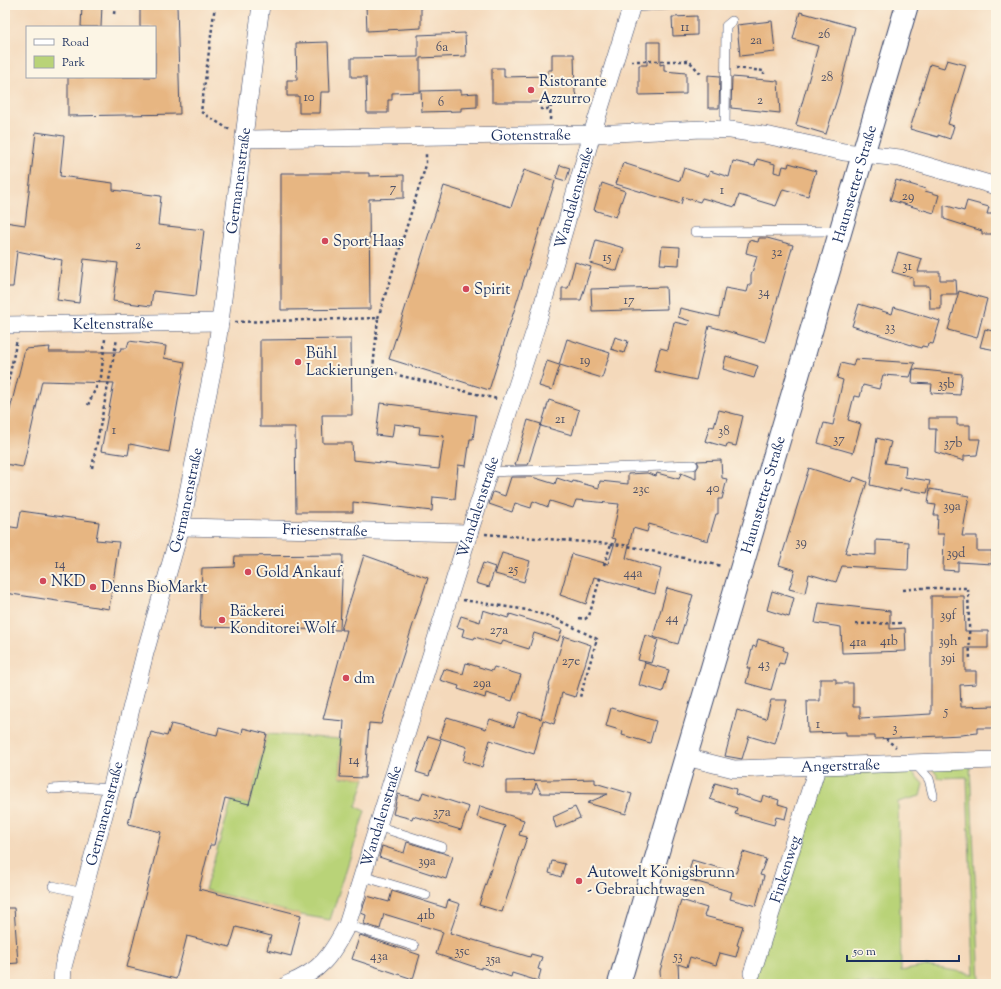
<svg xmlns="http://www.w3.org/2000/svg" width="1001" height="989" font-family="'Sorts Mill Goudy',serif">
<style>
.green{fill:#b9d378;stroke:#6a816b}
.building{fill:#e7b682}
.lines{fill:none;stroke-linecap:round;stroke-linejoin:round}
.lane-casing{stroke:#3c486c;stroke-width:10}
.street-casing{stroke:#3c486c;stroke-width:18}
.secondary-casing{stroke:#3c486c;stroke-width:24}
.path{stroke:#3c486c;stroke-width:2.5;stroke-dasharray:3 3;stroke-linecap:butt}
.lane{stroke:#fff;stroke-width:9}
.street{stroke:#fff;stroke-width:17}
.secondary{stroke:#fff;stroke-width:22}
.poi-dot{fill:#d1495b;stroke:#fcf5e5;stroke-width:1.5}
.labels{text-anchor:middle;stroke-width:4;stroke-linejoin:round;paint-order:stroke}
.number-label{font-size:13px;fill:#4e5167}
.poi-label{font-size:15px;fill:#1b2f5e;stroke:#fcf5e5;text-anchor:start}
.street-label{font-size:15px;fill:#1b2f5e;stroke:#fcf5e5}
</style>
<rect width="100%" height="100%" fill="#fcf5e5"/>
<filter id="ink" filterUnits="userSpaceOnUse"><feTurbulence type="fractalNoise" baseFrequency=".025" numOctaves="2"/><feDisplacementMap in="SourceGraphic" scale="8" xChannelSelector="R" yChannelSelector="G"/><feConvolveMatrix kernelMatrix="1 2 1 2 8 2 1 2 1" color-interpolation-filters="sRGB"/></filter>
<filter id="wash" filterUnits="userSpaceOnUse"><feTurbulence type="fractalNoise" baseFrequency=".012" numOctaves="4" result="noise"/><feDisplacementMap in="SourceGraphic" scale="16" xChannelSelector="R" yChannelSelector="G"/><feGaussianBlur stdDeviation="0.9" result="paint"/><feColorMatrix in="noise" values="0 0 0 0 0 0 0 0 0 0 0 0 0 0 0 0 0 1.4 0 .05"/><feComposite in="paint" operator="in"/></filter>
<g filter="url(#wash)">
<rect width="100%" height="100%" fill="#f4d9bb"/>
<g class="green">
<path d="M267 734 342 739 340 777 365 778 356 806 365 811 330 920 301 915 205 890 232 800 249 804Z"/>
<path d="M970 766 980 983 996 984H761L752 973 821 767 909 768 923 784 920 796 898 802 901 971 926 966 974 974 967 777 939 778 931 767Z"/>
</g>
<g id="blocks">
<g class="building">
<path d="M82 5H102L101 27H81Z"/>
<path d="M140 5H177L180 114 68 116V77H155V27H140Z"/>
<path d="M366 5H421V28L367 31Z"/>
<path d="M800 12 855 27 839 93 826 134 796 125 818 46 793 39Z"/>
<path d="M697 16V35L673 36 672 17Z"/>
<path d="M772 21 775 52 740 56 737 25Z"/>
<path d="M465 33 466 56 420 58V92L392 93V100H388V113H367L366 77H351V58L418 57V35Z"/>
<path d="M328 42 330 92H321L320 113H299V96H287V80H297L296 43Z"/>
<path d="M647 42H660V65L664 64V71L686 73V94L639 95V65H647Z"/>
<path d="M552 54H574L575 93 578 96V101L573 105 568 106 563 102H492V68H504V77L548 76V70H552Z"/>
<path d="M947 60 966 65 948 124 954 126 950 139 938 135V137L910 129 930 64 944 68Z"/>
<path d="M708 75 720 76 719 108H708Z"/>
<path d="M732 77 778 81 780 113 731 108Z"/>
<path d="M461 90V94L477 93V107L461 108V111L422 112 421 91Z"/>
<path d="M36 132 64 136 60 176 113 183V190L161 196 158 225 204 230 196 296 153 291 151 306 113 301 118 263 84 259 79 303 57 300 62 260 17 251 13 287H5V222L25 225Z"/>
<path d="M757 159 775 164 774 172 781 174 783 166 788 167 789 163 816 171 808 196 783 189 776 206 739 195 735 207 702 198 700 202 683 197 681 204 616 184 623 163 680 181 684 168 708 176 710 171 729 177 733 161 755 166Z"/>
<path d="M560 165 570 168 566 181 556 178Z"/>
<path d="M524 170 555 181 489 390 389 359 444 186 511 207Z"/>
<path d="M281 173H369V176L404 175V198L369 199 370 309 281 310Z"/>
<path d="M896 180 926 189 925 191 939 195 934 213 890 200Z"/>
<path d="M602 183 625 191 616 217 594 210Z"/>
<path d="M967 201 989 207 987 214H996V234H982V231L944 219V205L964 211Z"/>
<path d="M759 238H767L793 245 765 342 709 326 696 380 654 371 660 348 668 350 674 322 688 325 690 321 678 317 680 308 719 317 725 288 747 292 749 285H751V276L757 256 746 253 749 240 758 242Z"/>
<path d="M596 240 624 248 617 271 590 263Z"/>
<path d="M662 246 680 247 679 265 660 264Z"/>
<path d="M898 252 922 259 918 272H940V280H956L957 294H941V309H930L929 286H913V278L892 272Z"/>
<path d="M575 262 591 267 581 300H562V288H568Z"/>
<path d="M666 287 667 309 592 311 591 289Z"/>
<path d="M959 291 987 299 977 338 948 330Z"/>
<path d="M859 304 892 314 894 307 940 321 933 344 928 343 927 347 922 346 921 348 852 326Z"/>
<path d="M985 329 996 332V350L980 347Z"/>
<path d="M615 337 628 341 624 353 611 349Z"/>
<path d="M351 339 352 415H322L323 443H352L353 460 439 469 444 436 419 434 420 427 394 424 392 437 376 435 380 403 476 415 473 439H470L466 466 458 465 455 499 433 497 432 511 353 502V512H296L295 427H260V340Z"/>
<path d="M567 339 610 353 602 378 560 365 552 390 539 386 547 361 559 365Z"/>
<path d="M129 341 166 346 164 358 185 362 169 452 130 444 128 455 101 451 114 383 42 381 23 467 5 464V430L25 349 50 347 49 352H120L121 348H127Z"/>
<path d="M726 356 758 366 754 378 723 369Z"/>
<path d="M855 359 915 363 910 377 883 375 879 389 863 385 860 397 854 396 848 420 861 424 853 453 818 443 824 423 833 425 843 380 837 378 841 363 853 366Z"/>
<path d="M913 369 962 374 960 395 931 393 932 384 912 383Z"/>
<path d="M549 400 579 410 572 435 541 426Z"/>
<path d="M719 410 743 416 736 446 727 444 726 447 705 441 710 426 714 427Z"/>
<path d="M929 418H957V425H970V439H980L977 455 964 456V461L935 452 936 429H929Z"/>
<path d="M528 420 541 424 536 440 528 465H515Z"/>
<path d="M877 438 891 442 885 463 906 466 905 477 930 481 927 493 900 489V492L870 485Z"/>
<path d="M721 460 722 478 727 479 722 499H718V514H716L708 541 649 524 647 532 633 528 626 558 661 569 655 594 594 577 586 604 560 595 572 554 608 564 616 539 612 538 619 504 576 500 573 508 550 501 548 507 533 501 531 508 515 503 512 512 489 504 493 492 505 496 511 477H532L555 484 557 478 572 483 573 481 599 488 600 481 628 484V474L647 473 656 476 657 473 679 479 681 473 696 479V470L699 465 697 461Z"/>
<path d="M809 468 852 482 854 477 867 482 845 553 876 555V540L909 542 908 570 842 566 836 582 809 574 805 593 789 589 795 570 779 565Z"/>
<path d="M930 489 969 496 962 536H977V551H992V564L958 562V571L943 570 944 534H937L938 515H934L936 505 928 504Z"/>
<path d="M21 511 99 522 96 540 119 542 109 609 5 593V526L18 528Z"/>
<path d="M502 553 530 561 524 582 495 574Z"/>
<path d="M343 555 340 630 200 627 202 568 234 567 235 556Z"/>
<path d="M364 555 428 578 381 724 369 723 365 778 340 777 344 721 323 719 347 630H341Z"/>
<path d="M483 563 495 567 489 587 476 583Z"/>
<path d="M667 588 693 595 678 644 653 637Z"/>
<path d="M772 591 794 598 789 617 767 610Z"/>
<path d="M931 596H964L965 631H988V648H965V671H976V684L960 685 961 707 996 706V728H977V733L962 735 875 739V736H846V732L808 733 807 701H820V679H836V683H853V707H860V718L931 714Z"/>
<path d="M819 603 890 611V629L905 628 906 651 842 653 841 627 815 623Z"/>
<path d="M483 610 508 618 510 614 562 630 558 641 534 633 529 649 503 641 501 645 475 637 474 639 462 636 464 629 457 627 461 616 480 622Z"/>
<path d="M645 635 658 640 651 663 638 660Z"/>
<path d="M564 636 591 645 575 697 562 693 554 724 543 720 534 754 490 740 482 767 463 761 467 747 440 738 447 717 486 729 490 719 514 727 519 712 541 719 549 689H548Z"/>
<path d="M758 639 784 647 783 650 787 652 784 664 779 663 771 690 746 683 750 668H747L753 646 756 647Z"/>
<path d="M466 663 492 671 494 667 521 675 512 701 486 693 485 698 458 689 459 686 440 680 444 669 463 674Z"/>
<path d="M645 663 669 670 663 692 639 685Z"/>
<path d="M771 700H787L775 744 749 736 742 759 725 756 737 710 766 719Z"/>
<path d="M611 708 656 721 650 743 622 735 623 731 606 726Z"/>
<path d="M171 724 217 735 219 728 242 734 243 728 267 734 249 804 225 798 214 845H210L199 889 301 915 291 956 267 950 271 936 236 927 230 947 187 936 176 979 127 967 161 832 128 824 151 732 167 736Z"/>
<path d="M428 736 441 740 429 776 416 772Z"/>
<path d="M595 779V783L632 794 626 814 587 803 608 794 541 793 536 783 533 793H506V781Z"/>
<path d="M715 783 736 789 735 794 761 802 763 795 779 800 778 804 788 807 785 819 776 817 774 825 735 814 737 808 710 799Z"/>
<path d="M423 792 469 807 461 830 413 816 412 819 393 814 398 794 420 800Z"/>
<path d="M480 806 524 820 519 835 527 837 502 912 479 905 505 826 477 817Z"/>
<path d="M575 807 580 818 556 828 553 817Z"/>
<path d="M407 842 453 856 446 879 379 857 382 846 404 853Z"/>
<path d="M743 852 766 859 760 875 764 876 756 906 730 899 732 892 687 879 692 860 736 873Z"/>
<path d="M552 861 565 864 561 877 549 873Z"/>
<path d="M392 891 446 908 448 900 460 904 450 933 530 957 531 954 542 957 538 969 541 970 538 981 512 973 511 977 481 967V969L436 954 443 932 384 914 380 929 364 924 366 915 361 913 367 896 389 902Z"/>
<path d="M681 900 707 908 704 916 743 926 737 945 739 946 736 957 720 953 716 965 690 957 687 967 678 964 679 984H661L660 971Z"/>
<path d="M5 908H14L18 963 5 964Z"/>
<path d="M360 935 420 955 413 979 352 959Z"/>
</g>
</g>
</g>
<g filter="url(#ink)">
<use href="#blocks" fill-opacity="0" stroke="#3c486c" stroke-width="1"/>
<g class="lines">
<defs>
<g id="lane">
<path d="M631 7 671 5"/>
<path d="M725 130 726 26 732 21"/>
<path d="M695 232 840 231"/>
<path d="M489 472 693 465"/>
<path d="M915 763 929 779 933 795"/>
<path d="M52 789 82 787 111 789"/>
<path d="M377 826 442 847"/>
<path d="M362 876 426 895"/>
<path d="M53 886 83 893"/>
<path d="M347 925 414 946"/>
</g>
<g id="street">
<path id="s1" d="M245 139 592 134 703 129 731 130 770 136 844 152 900 158 996 186"/>
<path id="s2" d="M5 325 220 322"/>
<path id="s3" d="M181 527 469 533"/>
<path id="s4" d="M686 757 734 769 996 760"/>
<path id="s5" d="M752 973 818 765"/>
<path id="s6" d="M62 984 63 967 111 789 145 653 181 527 216 353 261 5"/>
<path id="s7" d="M288 984C321 971 331 956 347 925L469 533 537 324 592 134 632 5"/>
</g>
<g id="secondary">
<path id="s8" d="M619 984 907 5"/>
</g>
</defs>
<use href="#lane" class="lane-casing"/>
<use href="#street" class="street-casing"/>
<use href="#secondary" class="secondary-casing"/>
<g class="path">
<path d="M215 5 201 112 230 130"/>
<path d="M114 14 115 5"/>
<path d="M631 61H689L702 75"/>
<path d="M736 68 764 71V74"/>
<path d="M541 102V109H549"/>
<path d="M550 120 551 102"/>
<path d="M378 318 426 165V152"/>
<path d="M235 322 378 318 373 369 497 399"/>
<path d="M5 398 17 339"/>
<path d="M88 405 101 377 105 339"/>
<path d="M92 468 117 339"/>
<path d="M485 534 623 545 722 566"/>
<path d="M604 565 611 544"/>
<path d="M903 590 921 588H968L970 661"/>
<path d="M463 600 527 610 555 618 597 639 580 697"/>
<path d="M579 618 585 619 589 616 601 575"/>
<path d="M856 624 904 623"/>
<path d="M887 738V740L896 747"/>
</g>
<use href="#lane" class="lane"/>
<use href="#street" class="street"/>
<use href="#secondary" class="secondary"/>
</g>
</g>
<g class="poi-dot">
<circle cx="531" cy="90" r="4"/>
<circle cx="325" cy="241" r="4"/>
<circle cx="466" cy="289" r="4"/>
<circle cx="298" cy="362" r="4"/>
<circle cx="248" cy="572" r="4"/>
<circle cx="43" cy="581" r="4"/>
<circle cx="93" cy="587" r="4"/>
<circle cx="222" cy="620" r="4"/>
<circle cx="346" cy="678" r="4"/>
<circle cx="579" cy="881" r="4"/>
</g>
<g class="labels">
<g class="number-label">
<text x="685" y="31">11</text>
<text x="824" y="38">26</text>
<text x="756" y="44">2a</text>
<text x="442" y="51">6a</text>
<text x="827" y="81">28</text>
<text x="309" y="101">10</text>
<text x="760" y="104">2</text>
<text x="441" y="106">6</text>
<text x="393" y="192">7</text>
<text x="722" y="194">1</text>
<text x="908" y="200">29</text>
<text x="138" y="249">2</text>
<text x="777" y="256">32</text>
<text x="607" y="261">15</text>
<text x="907" y="270">31</text>
<text x="764" y="296">34</text>
<text x="629" y="304">17</text>
<text x="890" y="331">33</text>
<text x="585" y="364">19</text>
<text x="946" y="388">35b</text>
<text x="560" y="423">21</text>
<text x="114" y="434">1</text>
<text x="724" y="435">38</text>
<text x="839" y="443">37</text>
<text x="953" y="447">37b</text>
<text x="713" y="492">40</text>
<text x="641" y="493">23c</text>
<text x="952" y="510">39a</text>
<text x="801" y="546">39</text>
<text x="956" y="557">39d</text>
<text x="60" y="568">14</text>
<text x="513" y="573">25</text>
<text x="633" y="577">44a</text>
<text x="948" y="619">39f</text>
<text x="672" y="622">44</text>
<text x="499" y="634">27a</text>
<text x="889" y="645">41b</text>
<text x="948" y="645">39h</text>
<text x="858" y="646">41a</text>
<text x="948" y="662">39i</text>
<text x="571" y="665">27e</text>
<text x="764" y="668">43</text>
<text x="482" y="687">29a</text>
<text x="946" y="715">5</text>
<text x="818" y="728">1</text>
<text x="895" y="732">3</text>
<text x="354" y="764">14</text>
<text x="442" y="816">37a</text>
<text x="427" y="865">39a</text>
<text x="426" y="919">41b</text>
<text x="462" y="955">35c</text>
<text x="379" y="960">43a</text>
<text x="678" y="960">53</text>
<text x="493" y="963">35a</text>
</g>
<g class="poi-label">
<text x="539" y="86">Ristorante<tspan x="539" dy="17">Azzurro</tspan></text>
<text x="333" y="246">Sport Haas</text>
<text x="474" y="294">Spirit</text>
<text x="306" y="358">Bühl<tspan x="306" dy="17">Lackierungen</tspan></text>
<text x="256" y="577">Gold Ankauf</text>
<text x="51" y="586">NKD</text>
<text x="101" y="592">Denns BioMarkt</text>
<text x="230" y="616">Bäckerei<tspan x="230" dy="17">Konditorei Wolf</tspan></text>
<text x="354" y="683">dm</text>
<text x="587" y="877">Autowelt Königsbrunn<tspan x="587" dy="17">- Gebrauchtwagen</tspan></text>
</g>
<g class="street-label">
<text dy="5" stroke="none"><textPath href="#s1" startOffset="286">Gotenstraße</textPath></text>
<text dy="5" stroke="none"><textPath href="#s6" startOffset="824">Germanenstraße</textPath></text>
<text dy="5" stroke="none"><textPath href="#s8" startOffset="834">Haunstetter Straße</textPath></text>
<text dy="5" stroke="none"><textPath href="#s7" startOffset="848">Wandalenstraße</textPath></text>
<text dy="5" stroke="none"><textPath href="#s2" startOffset="108">Keltenstraße</textPath></text>
<text dy="5" stroke="none"><textPath href="#s8" startOffset="510">Haunstetter Straße</textPath></text>
<text dy="5" stroke="none"><textPath href="#s6" startOffset="500">Germanenstraße</textPath></text>
<text dy="5" stroke="none"><textPath href="#s7" startOffset="524">Wandalenstraße</textPath></text>
<text dy="5" stroke="none"><textPath href="#s3" startOffset="144">Friesenstraße</textPath></text>
<text dy="5" stroke="none"><textPath href="#s4" startOffset="156">Angerstraße</textPath></text>
<text dy="5" stroke="none"><textPath href="#s6" startOffset="176">Germanenstraße</textPath></text>
<text dy="5" stroke="none"><textPath href="#s7" startOffset="200">Wandalenstraße</textPath></text>
<text dy="5" stroke="none"><textPath href="#s5" startOffset="109">Finkenweg</textPath></text>
</g>
</g>
<rect width="1001" height="989" fill="none" stroke="#fcf5e5" stroke-width="20"/>
<rect x="26" y="26" width="130" height="52" fill="#fcf5e5" stroke="#a2a6af"/>
<rect x="34" y="39" width="20" height="6" fill="#ffffff" stroke="#a2a6af"/>
<text x="62" y="46" font-size="12" fill="#1b2f5e">Road</text>
<rect x="34" y="56" width="20" height="12" fill="#b9d378" stroke="#a2a6af"/>
<text x="62" y="66" font-size="12" fill="#1b2f5e">Park</text>
<path d="M847 955v6h112v-6" fill="none" stroke="#1b2f5e" stroke-width="2"/>
<text x="853" y="955" font-size="12" fill="#1b2f5e" stroke="#fcf5e5" stroke-width="3" paint-order="stroke">50 m</text>
</svg>
